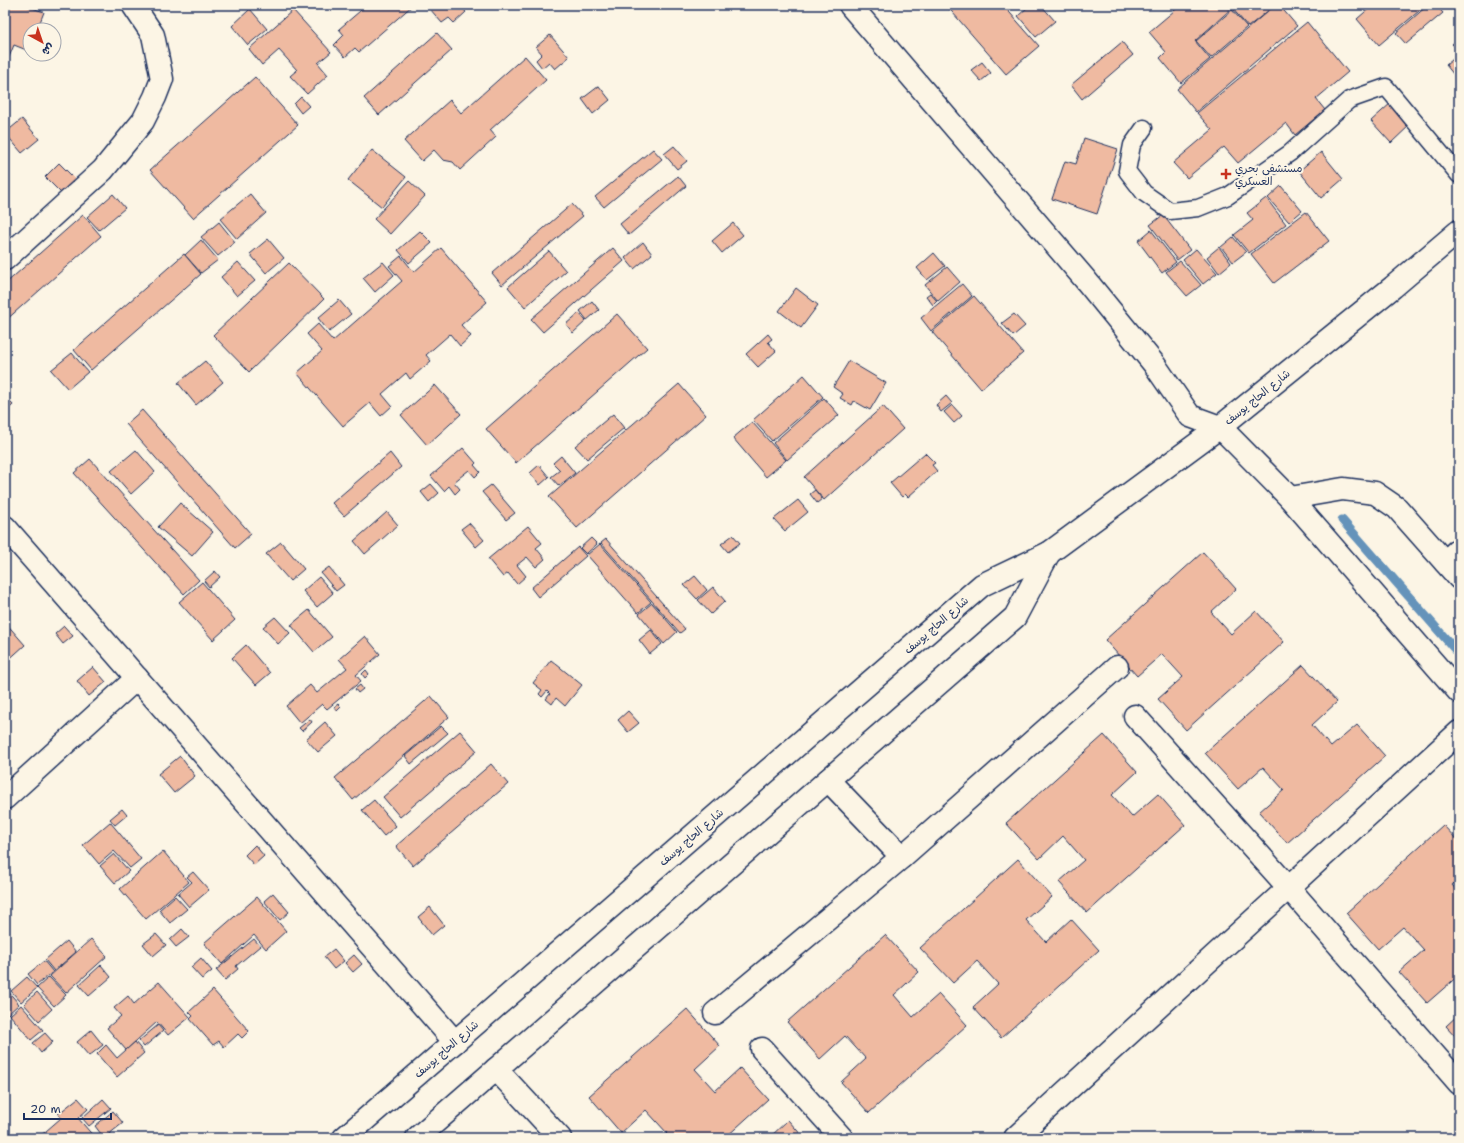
<svg xmlns="http://www.w3.org/2000/svg" width="1464" height="1143" font-family="'Shantell Sans','Playpen Sans Arabic',sans-serif">
<style>
.lines{fill:none;stroke-linecap:round;stroke-linejoin:round}
.stream{stroke:#6593ba;stroke-width:9}
.building{fill:#efbaa1;stroke:#1b2f5e}
.lane-casing{stroke:#1b2f5e;stroke-width:19}
.street-casing{stroke:#1b2f5e;stroke-width:25}
.secondary-casing{stroke:#1b2f5e;stroke-width:25}
.lane{stroke:#fcf5e5;stroke-width:16}
.street{stroke:#fcf5e5;stroke-width:22}
.secondary{stroke:#fcf5e5;stroke-width:22}
.poi-dot{fill:#c8321e;stroke:#fcf5e5;stroke-width:1.5}
.labels{text-anchor:middle;stroke-width:4;stroke-linejoin:round;paint-order:stroke}
.poi-label{font-size:11px;fill:#1b2f5e;stroke:#fcf5e5;text-anchor:start}
.street-label{font-size:11px;fill:#1b2f5e;stroke:#fcf5e5}
</style>
<rect width="100%" height="100%" fill="#fcf5e5"/>
<filter id="ink" filterUnits="userSpaceOnUse"><feTurbulence type="fractalNoise" baseFrequency=".025" numOctaves="2"/><feDisplacementMap in="SourceGraphic" scale="8" xChannelSelector="R" yChannelSelector="G"/><feConvolveMatrix kernelMatrix="1 2 1 2 8 2 1 2 1" color-interpolation-filters="sRGB"/></filter>
<g filter="url(#ink)">
<g class="lines">
<path class="stream" d="M1342 520 1459 654"/>
</g>
<g class="building">
<path d="M5 5H23L44 12 37 30H30L29 51 14 45 9 57 5 56Z"/>
<path d="M367 5H413L359 52 355 48 345 57 334 45 344 35 339 29Z"/>
<path d="M434 5H463L461 7 466 12 454 23 449 18 442 23 430 9Z"/>
<path d="M946 5H1003L1039 46 1006 74Z"/>
<path d="M1028 5H1041L1055 21 1036 37 1018 16 1029 6Z"/>
<path d="M1181 5H1275L1248 27 1232 8 1195 41 1210 59 1181 83 1160 58 1166 52 1149 32Z"/>
<path d="M1275 5H1279L1297 26 1196 112 1177 89Z"/>
<path d="M1373 5H1426L1379 45 1357 19Z"/>
<path d="M1428 5H1436L1443 13 1406 44 1396 33Z"/>
<path d="M250 9 267 29 248 45 232 26Z"/>
<path d="M293 10 331 52 318 63 328 75 307 94 290 76 297 70 279 50 262 65 249 49Z"/>
<path d="M1232 10 1247 27 1211 58 1196 41Z"/>
<path d="M1307 22 1348 72 1316 99 1325 110 1295 135 1286 123 1238 163 1224 147 1187 178 1173 163 1212 130 1197 113Z"/>
<path d="M437 33 452 50 379 115 364 98Z"/>
<path d="M550 35 569 57 555 69 549 62 542 68 536 60 542 54 536 47Z"/>
<path d="M1459 38V51L1452 44Z"/>
<path d="M1122 42 1133 55 1082 99 1071 85Z"/>
<path d="M1459 54V78L1458 80 1446 65Z"/>
<path d="M525 56 546 80 490 130 496 137 460 170 453 162 443 160 434 150 422 161 404 141 450 100 461 113Z"/>
<path d="M982 62 991 73 981 81 971 70Z"/>
<path d="M255 77 298 125 193 218 150 170Z"/>
<path d="M599 86 610 100 593 114 582 99Z"/>
<path d="M301 97 309 106 301 113 294 104Z"/>
<path d="M1392 102 1411 124 1391 143 1371 121Z"/>
<path d="M22 119 39 139 22 153 5 133Z"/>
<path d="M1084 138 1118 149 1097 214 1052 199 1065 161 1076 164Z"/>
<path d="M674 146 687 161 677 169 664 154Z"/>
<path d="M653 149 662 159 604 207 595 197Z"/>
<path d="M372 150 406 177 382 207 348 180Z"/>
<path d="M1321 152 1343 179 1321 198 1299 171Z"/>
<path d="M59 163 76 180 62 194 45 177Z"/>
<path d="M678 176 686 186 629 235 620 224Z"/>
<path d="M409 181 425 196 390 234 374 219Z"/>
<path d="M1281 186 1302 211 1289 222 1268 198Z"/>
<path d="M113 194 125 208 99 230 87 217Z"/>
<path d="M250 194 266 213 237 239 220 219Z"/>
<path d="M1266 198 1286 224 1249 253 1234 235 1253 220 1247 213Z"/>
<path d="M572 204 583 216 502 285 492 273Z"/>
<path d="M1306 212 1329 241 1274 283 1251 254Z"/>
<path d="M83 215 101 236 5 321V284Z"/>
<path d="M1163 215 1190 250 1177 260 1150 225Z"/>
<path d="M219 222 235 242 218 256 201 237Z"/>
<path d="M733 223 743 235 722 253 712 241Z"/>
<path d="M1151 230 1176 262 1162 273 1138 241Z"/>
<path d="M420 231 432 243 409 263 398 250Z"/>
<path d="M1233 237 1246 252 1233 262 1221 247Z"/>
<path d="M268 239 284 258 266 273 250 254Z"/>
<path d="M201 240 218 260 201 273 185 255Z"/>
<path d="M643 242 652 254 634 269 625 258Z"/>
<path d="M1219 247 1231 263 1219 273 1207 257Z"/>
<path d="M441 248 487 302 461 325 471 336 460 346 450 334 426 355 431 361 410 379 406 373 382 394 392 406 381 416 370 403 343 426 297 373 322 351 307 334 318 324 333 341 402 281 389 266 401 256 414 272Z"/>
<path d="M613 248 624 261 543 332 531 319Z"/>
<path d="M1196 249 1217 273 1203 284 1183 260Z"/>
<path d="M549 251 566 271 525 307 508 287Z"/>
<path d="M934 253 945 266 927 280 917 268Z"/>
<path d="M184 254 201 274 91 370 74 350Z"/>
<path d="M1180 261 1201 285 1187 296 1166 272Z"/>
<path d="M238 262 255 281 237 296 221 277Z"/>
<path d="M383 262 394 275 375 292 363 278Z"/>
<path d="M289 263 324 299 249 372 213 335Z"/>
<path d="M947 267 960 282 938 301 925 285Z"/>
<path d="M962 284 972 296 931 331 921 318Z"/>
<path d="M796 288 818 305 801 328 779 311Z"/>
<path d="M930 293 937 301 933 305 926 296Z"/>
<path d="M974 296 1023 353 981 389 932 332Z"/>
<path d="M339 300 351 314 329 332 318 318Z"/>
<path d="M592 301 599 310 587 320 580 311Z"/>
<path d="M579 313 586 321 573 333 566 324Z"/>
<path d="M617 314 647 348 516 463 486 429Z"/>
<path d="M1014 314 1025 326 1013 336 1002 323Z"/>
<path d="M768 334 772 339 768 342 776 351 758 367 746 354Z"/>
<path d="M72 353 88 372 68 389 51 370Z"/>
<path d="M205 361 223 382 196 405 178 383Z"/>
<path d="M849 361 886 383 870 410 854 401 852 405 840 398 843 394 833 387Z"/>
<path d="M804 375 823 397 772 441 753 420Z"/>
<path d="M679 384 706 415 577 528 549 497Z"/>
<path d="M435 385 461 414 427 445 401 415Z"/>
<path d="M5 396 13 405 5 412Z"/>
<path d="M946 396 952 403 941 412 936 405Z"/>
<path d="M824 398 839 415 787 460 773 443Z"/>
<path d="M952 405 962 416 954 423 944 412Z"/>
<path d="M883 406 903 429 824 500 804 477Z"/>
<path d="M142 410 251 534 235 548 126 424Z"/>
<path d="M613 414 624 428 587 459 575 446Z"/>
<path d="M752 422 786 460 766 477 733 438Z"/>
<path d="M463 448 476 463 474 465 480 472 475 477 469 470 454 482 460 489 455 494 449 486 444 491 431 476Z"/>
<path d="M136 450 155 472 131 494 111 471Z"/>
<path d="M390 453 401 467 344 516 332 503Z"/>
<path d="M925 453 935 463 932 465 937 471 908 497 905 494 902 497 890 483Z"/>
<path d="M561 456 575 473 559 486 551 477 560 470 553 463Z"/>
<path d="M90 459 199 580 184 594 74 473Z"/>
<path d="M539 465 549 477 540 485 530 473Z"/>
<path d="M431 484 439 493 429 502 421 492Z"/>
<path d="M491 485 515 513 506 520 482 492Z"/>
<path d="M815 490 822 499 817 503 810 494Z"/>
<path d="M798 500 808 512 785 531 774 519Z"/>
<path d="M180 503 213 532 192 556 158 527Z"/>
<path d="M387 512 398 525 365 554 354 541Z"/>
<path d="M469 523 484 540 476 547 461 529Z"/>
<path d="M528 526 542 543 536 548 545 559 536 567 527 557 517 565 526 576 517 584 508 573 503 577 488 559Z"/>
<path d="M733 535 740 543 728 552 721 544Z"/>
<path d="M591 538 597 544 586 554 580 548Z"/>
<path d="M606 539 685 629 680 633 601 543Z"/>
<path d="M281 542 304 569 290 581 266 554Z"/>
<path d="M600 544 651 602 638 613 587 555Z"/>
<path d="M578 547 586 556 538 597 531 588Z"/>
<path d="M1203 552 1236 589 1211 612 1231 634 1256 611 1284 642 1186 730 1158 699 1183 677 1162 654 1137 676 1105 640Z"/>
<path d="M329 567 344 585 336 591 321 573Z"/>
<path d="M215 571 220 577 209 587 204 581Z"/>
<path d="M695 576 707 590 697 599 684 585Z"/>
<path d="M319 577 333 593 317 607 303 591Z"/>
<path d="M202 582 235 620 213 640 179 602Z"/>
<path d="M713 587 725 601 711 614 698 600Z"/>
<path d="M652 603 677 632 664 644 639 614Z"/>
<path d="M309 610 332 637 314 652 291 625Z"/>
<path d="M275 617 290 633 278 644 263 627Z"/>
<path d="M5 622 25 645 5 663Z"/>
<path d="M64 626 73 636 63 644 55 634Z"/>
<path d="M651 630 662 644 650 654 639 640Z"/>
<path d="M365 636 380 654 356 675 361 681 327 709 322 704 300 723 286 706 310 685 317 693 347 668 339 659Z"/>
<path d="M246 645 270 673 256 685 232 658Z"/>
<path d="M551 660 582 685 565 706 556 698 552 704 546 699 550 694 547 691 542 697 539 694 542 690 533 683Z"/>
<path d="M1303 665 1337 702 1312 725 1331 747 1357 725 1385 756 1287 843 1259 812 1284 790 1263 767 1238 789 1205 753Z"/>
<path d="M93 667 106 682 89 696 77 681Z"/>
<path d="M366 670 369 674 365 678 362 674Z"/>
<path d="M360 685 363 689 358 693 355 689Z"/>
<path d="M431 696 449 717 353 800 335 778Z"/>
<path d="M338 704 341 707 337 711 334 707Z"/>
<path d="M628 711 639 723 628 732 618 720Z"/>
<path d="M310 719 312 722 302 731 299 728Z"/>
<path d="M325 722 337 736 318 752 306 739Z"/>
<path d="M441 726 448 733 411 764 405 756Z"/>
<path d="M460 731 477 751 400 817 383 797Z"/>
<path d="M1104 735 1137 772 1112 795 1132 817 1158 794 1185 825 1087 913 1059 882 1084 860 1063 836 1039 859 1006 823Z"/>
<path d="M180 756 195 776 174 793 158 774Z"/>
<path d="M491 764 508 784 413 866 396 846Z"/>
<path d="M374 800 396 826 384 836 362 810Z"/>
<path d="M122 809 127 815 115 825 110 819Z"/>
<path d="M110 822 141 859 130 868 114 851 99 864 83 845Z"/>
<path d="M1443 825 1459 842V879L1452 885 1459 893V975L1427 1003 1399 972 1424 950 1403 927 1378 949 1346 913Z"/>
<path d="M255 845 264 856 254 865 245 855Z"/>
<path d="M163 851 189 882 146 919 120 889Z"/>
<path d="M114 854 129 871 115 883 100 866Z"/>
<path d="M1018 859 1052 897 1026 920 1046 942 1071 919 1099 950 1001 1038 973 1007 998 984 977 961 953 983 920 948Z"/>
<path d="M193 872 209 890 189 907 178 894 192 882 187 877Z"/>
<path d="M273 893 289 912 280 920 264 901Z"/>
<path d="M175 896 187 909 170 923 159 910Z"/>
<path d="M257 897 286 931 266 949 254 935 222 964 204 943Z"/>
<path d="M430 907 444 925 432 935 418 917Z"/>
<path d="M182 929 189 937 176 947 170 940Z"/>
<path d="M156 934 166 945 153 956 143 944Z"/>
<path d="M885 935 919 972 894 995 913 1017 939 994 967 1025 869 1113 841 1082 866 1059 845 1036 820 1059 787 1022Z"/>
<path d="M91 939 107 956 66 993 50 976Z"/>
<path d="M254 939 260 946 236 966 238 969 225 980 216 970Z"/>
<path d="M67 941 76 952 54 971 45 960Z"/>
<path d="M334 949 344 961 334 969 324 957Z"/>
<path d="M354 955 362 964 353 972 345 963Z"/>
<path d="M201 958 212 971 202 979 191 967Z"/>
<path d="M44 961 53 972 37 985 28 974Z"/>
<path d="M101 965 111 977 89 996 79 985Z"/>
<path d="M27 977 37 988 21 1002 11 991Z"/>
<path d="M49 977 66 995 54 1006 37 988Z"/>
<path d="M159 982 190 1017 168 1035 157 1022 126 1050 107 1028 121 1016 114 1008 128 996 134 1004Z"/>
<path d="M6 989 19 1004 8 1014 5 1010V990Z"/>
<path d="M213 990 249 1031 242 1038 238 1034 224 1047 219 1041 213 1045 190 1019 193 1016 189 1012Z"/>
<path d="M37 992 52 1009 39 1021 24 1004Z"/>
<path d="M21 1005 43 1030 31 1040 10 1015Z"/>
<path d="M687 1009 720 1046 695 1069 715 1091 740 1068 768 1099 725 1138H662L667 1133 646 1110 621 1133 589 1096Z"/>
<path d="M1459 1014V1040L1446 1026Z"/>
<path d="M158 1025 163 1031 144 1047 139 1041Z"/>
<path d="M91 1030 103 1045 89 1056 77 1042Z"/>
<path d="M45 1033 53 1042 41 1053 33 1043Z"/>
<path d="M135 1042 144 1053 117 1077 97 1054 106 1045 117 1058Z"/>
<path d="M78 1098 88 1109 78 1118 95 1138H38L61 1118 58 1114Z"/>
<path d="M103 1099 111 1108 89 1126 82 1118Z"/>
<path d="M113 1111 123 1123 104 1138 95 1126Z"/>
<path d="M788 1120 804 1138H769Z"/>
</g>
<g class="lines">
<defs>
<path id="lane" d="M1144 128 1132 145 1127 171 1144 193 1170 211 1198 208 1228 196 1290 153 1349 100 1386 87 1459 175"/>
<g id="street">
<path d="M850 5 1084 278 1154 364 1190 416 1220 427"/>
<path d="M5 259 103 170 143 121 155 97 162 79 153 35 133 5"/>
<path d="M1290 498 1343 489 1375 493 1397 508 1459 578"/>
<path d="M5 527 455 1042"/>
<path d="M1445 562 1459 549"/>
<path d="M1135 716 1289 888 1459 1083"/>
<path d="M828 780 902 857"/>
<path d="M5 798 137 678"/>
<path d="M715 1013 902 857 1117 667"/>
<path d="M762 1049 842 1138"/>
<path d="M496 1069 560 1138"/>
<path d="M1015 1138 1459 732"/>
</g>
<g id="secondary">
<path d="M1220 427 1290 498 1459 692"/>
<path d="M344 1138 982 585 1049 553 1220 427 1393 287 1459 231"/>
<path d="M417 1138 1015 617 1049 553"/>
</g>
</defs>
<use href="#lane" class="lane-casing"/>
<use href="#street" class="street-casing"/>
<use href="#secondary" class="secondary-casing"/>
<use href="#lane" class="lane"/>
<use href="#street" class="street"/>
<use href="#secondary" class="secondary"/>
</g>
</g>
<path class="poi-dot" d="M1224 168h4v4h4v4h-4v4h-4v-4h-4v-4h4z"/>
<g class="labels">
<g class="poi-label">
<text x="1235" y="172">مستشفى بحري<tspan x="1235" dy="13">العسكري</tspan></text>
</g>
<g class="street-label">
<text transform="translate(1257 397) rotate(-39)" y="4">شارع الحاج يوسف</text>
<text transform="translate(936 625) rotate(-41)" y="4">شارع الحاج يوسف</text>
<text transform="translate(691 837) rotate(-41)" y="4">شارع الحاج يوسف</text>
<text transform="translate(446 1049) rotate(-41)" y="4">شارع الحاج يوسف</text>
</g>
</g>
<rect width="1464" height="1143" fill="none" stroke="#fcf5e5" stroke-width="20"/>
<rect x="10" y="10" width="1444" height="1123" fill="none" stroke="#1b2f5e" stroke-width="1.5" filter="url(#ink)"/>
<g transform="translate(42 42) rotate(140)"><circle r="19" fill="#fcf5e5" stroke="#a2a6af"/>
<path d="M0-3L7 15L0 10L-7 15Z" fill="#c8321e"/>
<text y="-6" font-size="11" font-weight="bold" text-anchor="middle" fill="#1b2f5e">ش</text>
</g>
<path d="M24 1113v6h87v-6" fill="none" stroke="#1b2f5e" stroke-width="2"/>
<text x="30" y="1113" font-size="12" fill="#1b2f5e" stroke="#fcf5e5" stroke-width="3" paint-order="stroke">20 m</text>
</svg>
